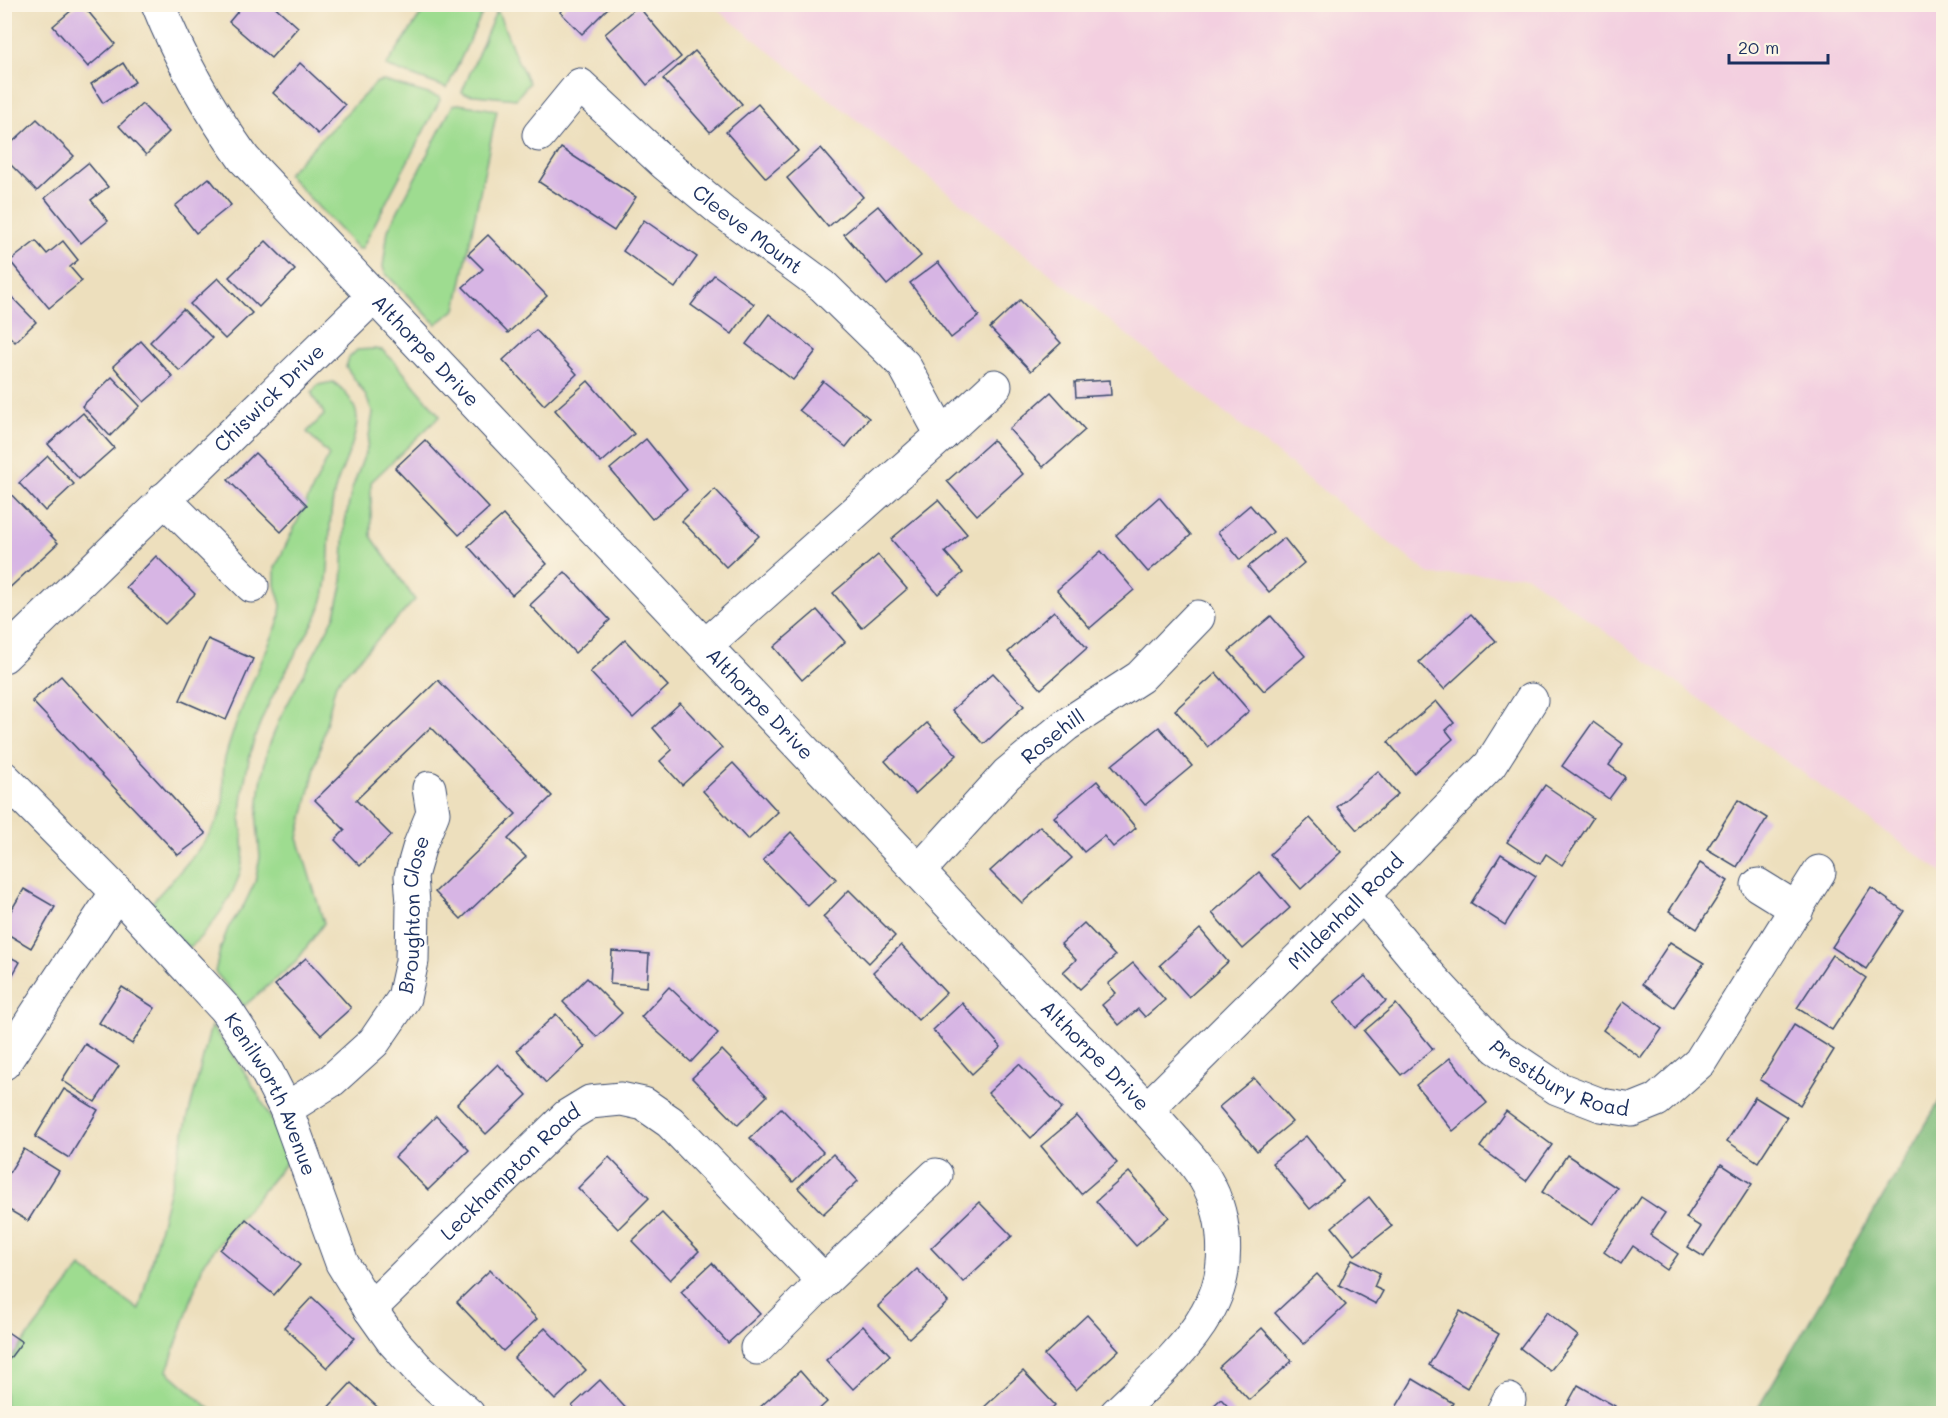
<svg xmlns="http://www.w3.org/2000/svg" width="1948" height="1418" font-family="Mali,sans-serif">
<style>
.built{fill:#f3cfe0}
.green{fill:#9edc90;stroke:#5c8677;stroke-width:1.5}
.forest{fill:#7ebc7a;stroke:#4c766c;stroke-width:1.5}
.building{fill:#d7b5e4}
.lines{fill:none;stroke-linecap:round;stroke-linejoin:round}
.street-casing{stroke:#3a496c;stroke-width:35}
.secondary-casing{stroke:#3a496c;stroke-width:35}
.street{stroke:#fff;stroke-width:33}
.secondary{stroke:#fff;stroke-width:33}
.labels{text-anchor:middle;stroke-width:4.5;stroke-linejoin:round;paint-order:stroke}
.street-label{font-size:20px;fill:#1b2f5e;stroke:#fcf5e5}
</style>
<rect width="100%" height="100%" fill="#fcf5e5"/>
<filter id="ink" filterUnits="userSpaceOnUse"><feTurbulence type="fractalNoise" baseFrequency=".0167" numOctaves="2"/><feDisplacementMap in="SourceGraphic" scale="12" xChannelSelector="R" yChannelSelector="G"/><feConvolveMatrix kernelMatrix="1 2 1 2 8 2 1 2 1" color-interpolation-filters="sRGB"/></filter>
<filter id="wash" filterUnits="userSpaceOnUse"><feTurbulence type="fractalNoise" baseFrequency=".008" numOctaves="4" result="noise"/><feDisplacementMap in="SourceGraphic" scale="24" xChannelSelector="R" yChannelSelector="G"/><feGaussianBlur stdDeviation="1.35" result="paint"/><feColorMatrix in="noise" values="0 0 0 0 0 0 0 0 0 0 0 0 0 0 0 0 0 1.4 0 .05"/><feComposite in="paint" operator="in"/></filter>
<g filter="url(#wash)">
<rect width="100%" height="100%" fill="#eddfbd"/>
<path class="built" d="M711 5H1943V873L1526 575H1430Z"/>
<g class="green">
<path d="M428 4 486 5 447 88 386 66Z"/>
<path d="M496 12H498L516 57 529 83 516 99 465 94 462 92Z"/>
<path d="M384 81 439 97 440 100 362 248 358 249 287 174 377 82Z"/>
<path d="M458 104 497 110 456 309 436 324 385 273 383 267 388 230 453 105Z"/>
<path d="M374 349 382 350 394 361 440 416 371 482V536L415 600 336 683 298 838 324 923 296 962 244 1006 215 972 220 950 228 928 244 905 255 882 260 857 257 821 261 783 267 751 279 720 335 615 342 586 345 522 352 489 367 448 373 413 365 394 346 367 349 358 357 350Z"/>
<path d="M333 382C344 389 357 405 357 419 356 442 344 462 337 483 324 524 335 569 320 609 316 621 307 633 301 644 283 677 262 711 252 747 246 770 241 799 241 823 242 835 245 847 243 859 238 893 215 923 191 947L186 945 148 907C173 878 202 851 219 817 228 799 220 777 225 758 238 711 260 666 279 621L281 605 275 585V568L329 455 307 432 324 415C322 405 312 401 312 392L318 385Z"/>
<path d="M211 1026C244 1066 270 1111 289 1159L204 1262 167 1371 215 1413H5L4 1368 81 1267 139 1310Z"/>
</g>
<path class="forest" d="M1943 1095V1413H1755Z"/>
<g id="blocks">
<g class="building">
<path d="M79 4H82L115 44 88 67 53 26Z"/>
<path d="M244 4H272L298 27 271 58 229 22Z"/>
<path d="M568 4H612L582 34 560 12Z"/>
<path d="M638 6 681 57 647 85 605 34Z"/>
<path d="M695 51 742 104 710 132 663 79Z"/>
<path d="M123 63 135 82 103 103 91 84Z"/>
<path d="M300 63 345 105 318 134 273 93Z"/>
<path d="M142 104 169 132 146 155 119 126Z"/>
<path d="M758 104 798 151 766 178 726 132Z"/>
<path d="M37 119 74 156 37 191 4 158V150Z"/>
<path d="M561 148 636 197 614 231 539 182Z"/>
<path d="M821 148 863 197 828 227 787 178Z"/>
<path d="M88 163 108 187 91 200 108 221 81 243 45 198Z"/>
<path d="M209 178 231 205 196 233 175 206Z"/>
<path d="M878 206 921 256 887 285 844 234Z"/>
<path d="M644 220 697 257 675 288 623 251Z"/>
<path d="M488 235 547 296 508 333 463 287 483 269 468 254Z"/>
<path d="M36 241 47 254 63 241 78 260 70 267 82 281 49 308 10 261Z"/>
<path d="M266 241 295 270 259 307 229 277Z"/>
<path d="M938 262 979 316 951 338 910 283Z"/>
<path d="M714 275 754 304 732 334 691 305Z"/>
<path d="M218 278 252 313 225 339 190 304Z"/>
<path d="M4 289 36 322 15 342 4 331Z"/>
<path d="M1020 300 1061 343 1031 371 990 328Z"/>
<path d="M183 309 212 338 180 371 150 342Z"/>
<path d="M769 314 816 351 793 380 746 344Z"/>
<path d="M536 330 577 374 544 405 503 360Z"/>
<path d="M141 341 173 377 144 402 113 366Z"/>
<path d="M112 377 140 406 110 436 82 406Z"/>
<path d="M1110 380 1111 395 1076 397 1075 382Z"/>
<path d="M588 381 634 434 601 463 555 410Z"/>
<path d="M823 381 869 418 846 447 799 410Z"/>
<path d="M1051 392 1085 430 1043 467 1009 429Z"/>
<path d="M83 413 114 448 79 479 48 444Z"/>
<path d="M646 439 687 490 652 519 610 469Z"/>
<path d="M425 440 489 508 459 535 395 468Z"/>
<path d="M993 440 1023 474 977 515 947 481Z"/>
<path d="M255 453 307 505 281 532 228 480Z"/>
<path d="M48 456 74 484 45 511 19 483Z"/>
<path d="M4 487 58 543 4 593Z"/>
<path d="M715 489 759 536 726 567 682 521Z"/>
<path d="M1159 497 1191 535 1148 572 1116 535Z"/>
<path d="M938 500 967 534 945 552 963 573 938 594 891 539Z"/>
<path d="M1250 505 1273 532 1240 560 1218 532Z"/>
<path d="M503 515 547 564 512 595 468 546Z"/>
<path d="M1284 538 1304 563 1269 592 1248 567Z"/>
<path d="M1101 551 1134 590 1090 628 1057 590Z"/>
<path d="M878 555 907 589 862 628 833 593Z"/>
<path d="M156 556 195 594 165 624 126 587Z"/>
<path d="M565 572 610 620 575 653 530 605Z"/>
<path d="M817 610 845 642 802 680 774 647Z"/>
<path d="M1054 611 1087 648 1041 689 1008 652Z"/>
<path d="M1471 614 1496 641 1444 689 1419 662Z"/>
<path d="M1271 616 1305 656 1264 691 1229 651Z"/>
<path d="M208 639 253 659 226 720 180 700Z"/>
<path d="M625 640 668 686 633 718 590 672Z"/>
<path d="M993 673 1024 706 984 744 952 710Z"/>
<path d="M1216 673 1249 711 1208 747 1175 710Z"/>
<path d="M61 676 206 834 178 855 32 701Z"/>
<path d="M438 680 552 796 508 839 526 857 461 919 435 892 516 814 431 727 356 800 391 835 360 866 335 840 345 830 315 800Z"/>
<path d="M1436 701 1454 723 1446 730 1453 739 1414 773 1388 742Z"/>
<path d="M680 703 722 748 682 785 660 761 672 750 653 728Z"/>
<path d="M1593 722 1623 744 1609 765 1625 777 1609 799 1562 766Z"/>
<path d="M927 723 957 755 915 794 885 761Z"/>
<path d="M1159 727 1192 766 1145 805 1112 765Z"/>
<path d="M733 763 778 812 748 840 703 791Z"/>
<path d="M1378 771 1398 794 1357 830 1337 807Z"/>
<path d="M1097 781 1136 828 1113 847 1104 836 1084 852 1054 817Z"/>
<path d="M1545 785 1593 818 1562 865 1546 854 1540 864 1507 842Z"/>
<path d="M1738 800 1767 818 1737 867 1707 849Z"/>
<path d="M1310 818 1341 852 1301 889 1270 854Z"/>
<path d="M1040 826 1072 858 1022 903 990 871Z"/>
<path d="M791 832 836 879 808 906 763 860Z"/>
<path d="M1501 854 1536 876 1505 925 1471 903Z"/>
<path d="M1700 863 1728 881 1697 929 1669 911Z"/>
<path d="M1259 872 1290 908 1243 949 1212 913Z"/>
<path d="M1871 888 1904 911 1866 969 1832 947Z"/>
<path d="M24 889 55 907 31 948 4 932V922Z"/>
<path d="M849 890 895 936 869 963 823 917Z"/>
<path d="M1084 923 1115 956 1080 989 1063 972 1076 960 1061 944Z"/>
<path d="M1200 929 1228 962 1189 997 1160 965Z"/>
<path d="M1670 942 1704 963 1674 1007 1642 984Z"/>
<path d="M901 945 946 993 918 1020 873 972Z"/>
<path d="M612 951 649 954 647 987 610 984Z"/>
<path d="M4 954 20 962 4 990Z"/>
<path d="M1832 955 1866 978 1832 1030 1797 1008Z"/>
<path d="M306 958 351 1008 321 1035 275 985Z"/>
<path d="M1133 963 1165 1000 1145 1017 1138 1009 1119 1025 1102 1005 1116 993 1108 984Z"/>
<path d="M1365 976 1386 1001 1355 1028 1334 1002Z"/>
<path d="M587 978 622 1013 597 1037 563 1002Z"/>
<path d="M122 987 155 1008 132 1044 99 1023Z"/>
<path d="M669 987 718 1033 691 1062 641 1017Z"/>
<path d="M1624 1001 1662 1029 1641 1058 1603 1030Z"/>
<path d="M962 1003 1001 1047 972 1074 933 1030Z"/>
<path d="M1396 1004 1433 1049 1401 1075 1364 1031Z"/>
<path d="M556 1014 585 1047 546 1083 517 1050Z"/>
<path d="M1794 1025 1834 1050 1800 1105 1760 1080Z"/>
<path d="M85 1044 119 1066 95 1102 62 1080Z"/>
<path d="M722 1050 767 1096 738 1125 692 1078Z"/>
<path d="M1450 1058 1487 1103 1453 1131 1416 1085Z"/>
<path d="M498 1064 527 1095 486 1134 457 1104Z"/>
<path d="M1019 1064 1062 1108 1031 1138 988 1093Z"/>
<path d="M1254 1078 1292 1122 1257 1151 1219 1107Z"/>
<path d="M64 1089 98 1110 69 1158 35 1137Z"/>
<path d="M1755 1097 1787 1117 1758 1162 1727 1141Z"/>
<path d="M781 1108 823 1152 793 1182 750 1138Z"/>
<path d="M1506 1111 1552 1145 1526 1181 1480 1147Z"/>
<path d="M436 1116 469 1150 428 1190 395 1157Z"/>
<path d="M1077 1116 1117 1163 1081 1194 1041 1146Z"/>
<path d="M1306 1136 1343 1182 1310 1209 1272 1163Z"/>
<path d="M24 1149 59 1171 28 1221 4 1207V1181Z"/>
<path d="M833 1154 858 1181 823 1214 798 1188Z"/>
<path d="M1567 1155 1617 1188 1592 1225 1542 1192Z"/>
<path d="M609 1157 649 1198 618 1229 578 1188Z"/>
<path d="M1721 1164 1752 1184 1704 1257 1688 1247 1701 1227 1686 1218Z"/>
<path d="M1129 1172 1169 1217 1136 1246 1096 1201Z"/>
<path d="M1369 1197 1392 1226 1355 1255 1332 1227Z"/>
<path d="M1641 1197 1665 1213 1650 1235 1678 1254 1667 1270 1633 1246 1621 1264 1604 1252Z"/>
<path d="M979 1202 1012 1236 963 1282 931 1248Z"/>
<path d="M662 1213 699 1251 670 1280 632 1241Z"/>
<path d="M246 1219 300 1265 274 1295 220 1250Z"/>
<path d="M1352 1259 1380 1273 1374 1287 1383 1291 1376 1304 1339 1285Z"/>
<path d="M712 1263 760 1314 728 1343 681 1292Z"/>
<path d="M917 1269 948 1302 909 1338 878 1306Z"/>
<path d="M490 1270 537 1319 503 1351 457 1302Z"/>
<path d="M1317 1274 1346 1305 1304 1344 1275 1313Z"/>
<path d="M312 1297 355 1338 327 1368 284 1327Z"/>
<path d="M1460 1311 1499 1334 1467 1388 1429 1365Z"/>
<path d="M1547 1312 1578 1336 1550 1371 1520 1348Z"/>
<path d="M1087 1315 1119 1350 1076 1390 1044 1355Z"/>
<path d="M863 1326 890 1355 853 1389 826 1360Z"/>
<path d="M545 1328 586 1370 555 1400 514 1358Z"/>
<path d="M1262 1328 1292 1361 1249 1400 1219 1367Z"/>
<path d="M6 1331 22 1342 4 1366V1333Z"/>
<path d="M800 1371 827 1402 814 1414H762L758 1409Z"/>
<path d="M1023 1371 1055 1405 1046 1414H984L981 1410Z"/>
<path d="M1413 1379 1453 1403 1446 1414H1392Z"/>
<path d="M600 1380 631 1414H578L572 1406Z"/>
<path d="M351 1383 385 1414H322Z"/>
<path d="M1578 1385 1615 1406 1611 1414H1562Z"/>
<path d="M1221 1399 1235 1414H1204Z"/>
</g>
</g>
</g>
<g filter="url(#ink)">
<use href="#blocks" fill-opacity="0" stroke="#3a496c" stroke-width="1.5"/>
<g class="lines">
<defs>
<g id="street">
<path id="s1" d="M158 4C180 60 209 110 244 159L1048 1008C1089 1049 1130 1089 1168 1133 1178 1145 1191 1157 1200 1171 1228 1211 1232 1271 1207 1313 1185 1352 1148 1383 1116 1414"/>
<path id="s2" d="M539 135 580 85 664 163 722 211 823 286 904 365 942 435 706 645"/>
<path d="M942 435 995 386"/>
<path d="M164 499 252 586"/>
<path id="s3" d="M4 656 374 296"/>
<path d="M4 778 117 892 192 973"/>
<path id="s4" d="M920 870 1007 774 1066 725 1140 677 1198 617"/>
<path d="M1758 885 1797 909"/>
<path id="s5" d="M1363 895 1430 976 1497 1048 1557 1088 1601 1105 1632 1110 1657 1100 1700 1062 1819 872"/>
<path id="s6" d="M226 1010 266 1070 286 1109 342 1263 370 1309 392 1340 420 1371 468 1414"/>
<path d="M4 1063 117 892"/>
<path id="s7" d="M286 1109 332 1080 374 1042 404 998 412 961 413 904 411 876 420 845 433 813 429 788"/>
<path id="s8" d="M1147 1109 1363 895 1490 765 1531 700"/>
<path id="s9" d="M370 1309 567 1116 590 1102 621 1099 644 1104 670 1122 824 1281"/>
<path d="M757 1348 824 1281 936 1175"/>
<path d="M1502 1414 1509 1400"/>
</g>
<path id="secondary" d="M192 973 226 1010"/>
</defs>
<use href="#street" class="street-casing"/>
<use href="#secondary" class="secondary-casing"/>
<use href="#street" class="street"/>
<use href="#secondary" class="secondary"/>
</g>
</g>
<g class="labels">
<g class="street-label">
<text dy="7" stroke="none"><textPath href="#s2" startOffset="286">Cleeve Mount</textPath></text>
<text dy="7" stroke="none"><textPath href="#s1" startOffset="442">Althorpe Drive</textPath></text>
<text dy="7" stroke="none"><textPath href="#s3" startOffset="370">Chiswick Drive</textPath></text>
<text dy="7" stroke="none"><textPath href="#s1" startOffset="928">Althorpe Drive</textPath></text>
<text dy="7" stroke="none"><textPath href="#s4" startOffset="189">Rosehill</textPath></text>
<text dy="7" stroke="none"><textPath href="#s8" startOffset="280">Mildenhall Road</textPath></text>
<text dy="7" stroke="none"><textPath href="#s7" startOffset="249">Broughton Close</textPath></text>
<text dy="7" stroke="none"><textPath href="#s1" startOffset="1414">Althorpe Drive</textPath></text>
<text dy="7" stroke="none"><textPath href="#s5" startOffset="274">Prestbury Road</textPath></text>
<text dy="7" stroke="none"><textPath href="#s6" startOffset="96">Kenilworth Avenue</textPath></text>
<text dy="7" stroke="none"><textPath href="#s9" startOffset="196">Leckhampton Road</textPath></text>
</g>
</g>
<rect width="1948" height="1418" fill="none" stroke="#fcf5e5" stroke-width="24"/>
<path d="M1729 54v9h99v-9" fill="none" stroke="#1b2f5e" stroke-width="3"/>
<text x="1738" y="54" font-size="18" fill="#1b2f5e" stroke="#fcf5e5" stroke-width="4.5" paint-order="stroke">20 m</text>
</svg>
